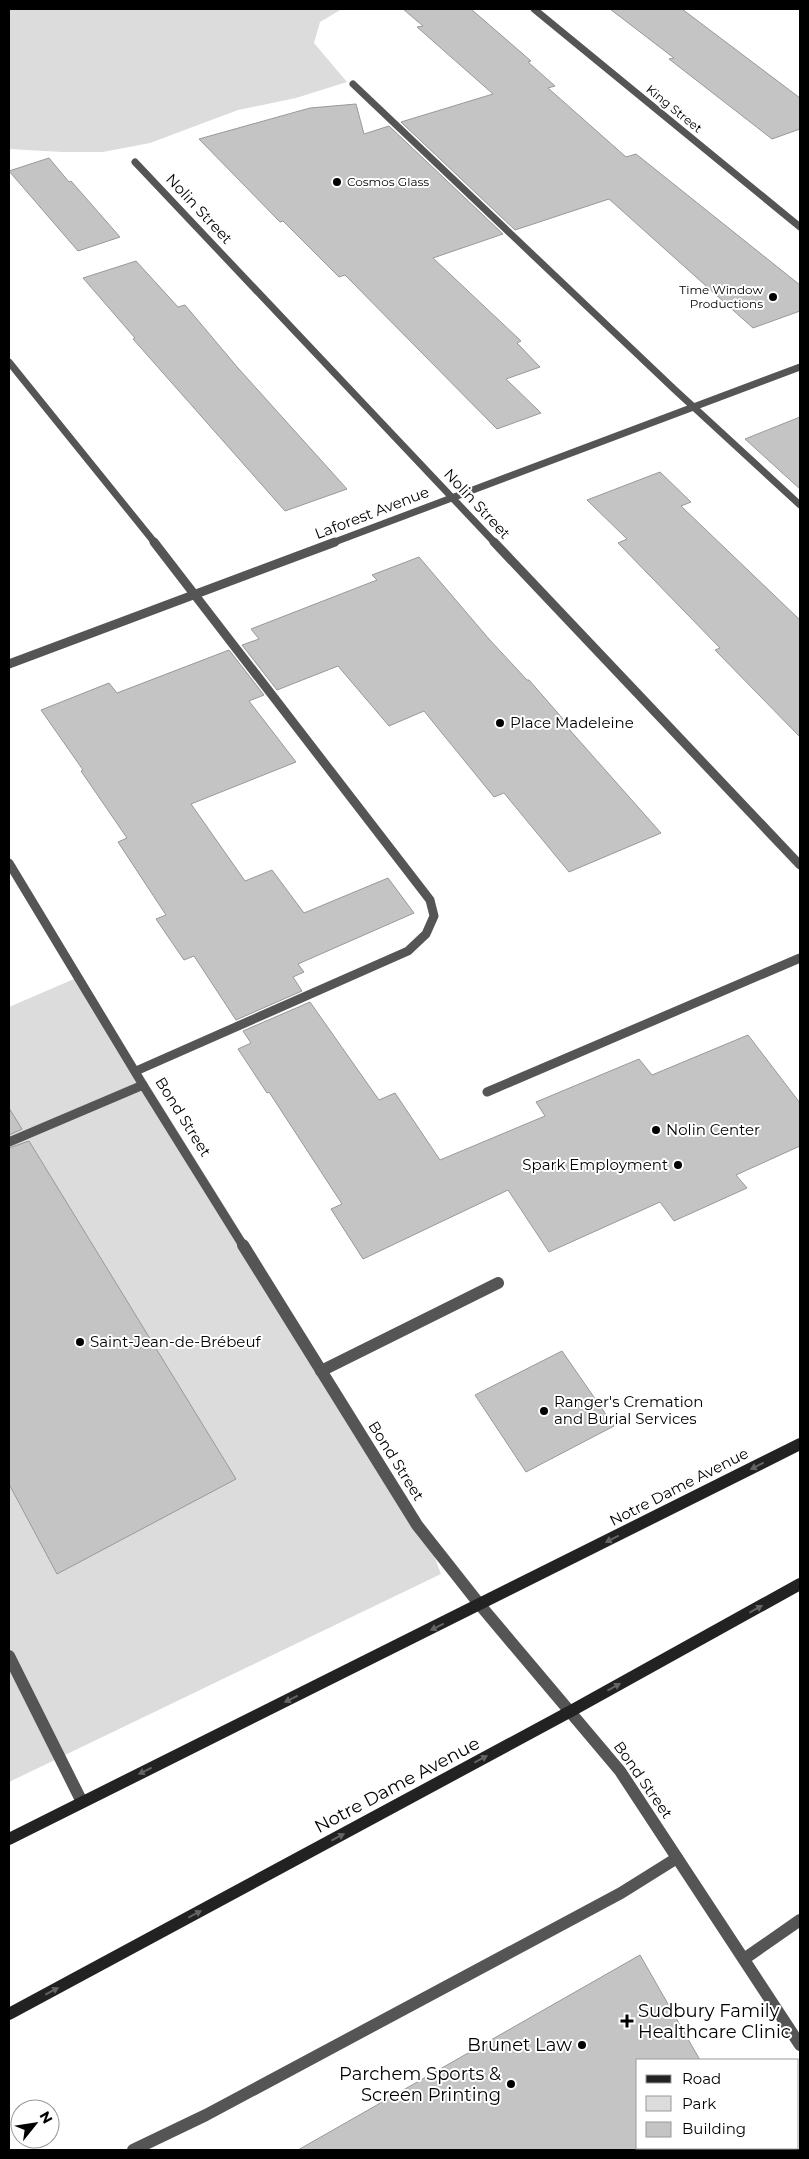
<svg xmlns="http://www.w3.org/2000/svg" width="809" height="2159" font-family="Montserrat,sans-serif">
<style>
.green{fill:#dcdcdc}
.building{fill:#c4c4c4;stroke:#999}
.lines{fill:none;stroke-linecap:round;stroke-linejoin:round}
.service-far2{stroke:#555;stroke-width:7}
.service-far1{stroke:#555;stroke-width:9}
.service{stroke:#555;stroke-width:12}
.minor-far2{stroke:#555;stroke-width:7}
.minor-far1{stroke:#555;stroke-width:9}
.minor{stroke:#555;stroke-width:12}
.secondary{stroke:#222;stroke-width:12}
.oneway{fill:#646464}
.poi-dot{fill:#000;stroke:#fff;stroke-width:2}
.labels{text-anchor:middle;stroke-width:4;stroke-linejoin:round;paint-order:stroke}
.far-street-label{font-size:12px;fill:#000;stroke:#fff}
.far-poi-label{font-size:12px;fill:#000;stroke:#fff;text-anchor:start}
.street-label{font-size:15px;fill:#000;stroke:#fff}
.poi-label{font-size:15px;fill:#000;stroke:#fff;text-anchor:start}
.near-street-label{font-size:18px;fill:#000;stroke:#fff}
.near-poi-label{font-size:18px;fill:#000;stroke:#fff;text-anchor:end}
</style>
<rect width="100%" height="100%" fill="#fff"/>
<g class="green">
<path d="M9 9H342L320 22 314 43 347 82 296 98 238 110 150 143 103 152H62L9 149Z"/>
<path d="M81 976 422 1523 441 1574 9 1782V1007Z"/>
</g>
<g class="building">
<path d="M403 9H471L531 61 528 62 555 86 548 88 626 157 636 154 800 285V311L753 328 609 199 515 230 401 122 493 94 417 27 423 26Z"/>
<path d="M610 9H682L800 98V129L772 139 669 59 674 58Z"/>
<path d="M356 104 364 134 389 126 503 234 433 258 521 341 517 343 540 367 506 379 541 413 497 429 345 275 339 277 283 221 280 222 199 139 310 108Z"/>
<path d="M49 158 69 182 71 181 120 237 78 251 9 171Z"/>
<path d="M136 261 178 307 185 305 238 368 347 489 285 511 133 339 135 338 83 278Z"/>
<path d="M800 417V489L745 439Z"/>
<path d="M660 472 691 502 681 506 800 620V737L715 650 720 648 618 543 627 539 587 500Z"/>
<path d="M419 557 489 639 527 680H529L570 727 568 728 661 833 569 872 504 793 494 797 424 711 389 726 338 666 277 690 242 645 259 639 251 629 377 580 372 575Z"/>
<path d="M229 650 264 695 249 701 296 762 191 804 245 881 272 870 304 913 388 878 414 913 298 964 304 972 293 977 302 991 236 1020 194 956 184 960 156 919 166 915 118 842 127 838 81 771 83 770 41 710 109 683 117 693Z"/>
<path d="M310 1002 379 1100 395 1093 440 1160 545 1116 536 1102 639 1059 652 1075 748 1035 800 1103V1146L736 1175 747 1188 674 1221 660 1202 549 1252 508 1190 363 1259 331 1209 342 1204 269 1092 267 1093 238 1049 251 1043 243 1031Z"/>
<path d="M9 1108 22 1129 9 1135Z"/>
<path d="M29 1141 236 1479 57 1574 9 1484V1148Z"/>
<path d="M562 1351 614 1426 526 1472 475 1395Z"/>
<path d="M640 1955 700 2060H638V2150H298Z"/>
</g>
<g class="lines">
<g class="service-far2">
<path d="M353 84 674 389 800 505"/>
<path d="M9 362 155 543"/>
</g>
<g class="service-far1">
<path d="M136 1071 408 951 426 934 434 916 430 900 154 542"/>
<path d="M487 1092 800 958"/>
<path d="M9 1142 143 1085"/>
</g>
<g class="service">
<path d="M321 1371 498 1283"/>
<path d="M9 1656 82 1802"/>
<path d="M744 1959 800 1920"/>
<path d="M133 2150 206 2115 621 1893 677 1858"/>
</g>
<g class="minor-far2">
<path d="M534 9 800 227"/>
<path d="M135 162 495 543"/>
<path d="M332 543 800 367"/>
</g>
<g class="minor-far1">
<path d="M494 542 800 865"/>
<path d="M9 664 335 542"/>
<path d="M9 863 143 1085 244 1247"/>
</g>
<path class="minor" d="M243 1245 417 1525 480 1605 620 1771 800 2045"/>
<g class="secondary">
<path d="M9 1839 800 1444"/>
<path d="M9 2014 571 1711 800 1584"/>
</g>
</g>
<defs><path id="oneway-solid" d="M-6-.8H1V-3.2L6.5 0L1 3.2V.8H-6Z" transform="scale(1.25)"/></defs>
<g class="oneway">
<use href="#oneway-solid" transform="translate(757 1466) rotate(153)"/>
<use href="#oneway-solid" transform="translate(612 1539) rotate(153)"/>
<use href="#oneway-solid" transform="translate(756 1609) rotate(-29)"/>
<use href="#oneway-solid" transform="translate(437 1627) rotate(154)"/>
<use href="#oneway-solid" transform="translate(614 1687) rotate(-29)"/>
<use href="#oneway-solid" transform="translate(291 1699) rotate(154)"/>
<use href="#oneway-solid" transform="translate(481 1759) rotate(-28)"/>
<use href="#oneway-solid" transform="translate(145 1771) rotate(154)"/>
<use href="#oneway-solid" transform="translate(338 1837) rotate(-28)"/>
<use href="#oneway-solid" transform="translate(195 1914) rotate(-28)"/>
<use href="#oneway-solid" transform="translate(52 1991) rotate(-28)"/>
</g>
<g class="poi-dot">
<circle cx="337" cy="182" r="5"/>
<circle cx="773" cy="297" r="5"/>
<circle cx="500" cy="723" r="5"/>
<circle cx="656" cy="1130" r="5"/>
<circle cx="678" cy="1165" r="5"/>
<circle cx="80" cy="1342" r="5"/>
<circle cx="544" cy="1411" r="5"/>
<path d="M624.5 2013.5h5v5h5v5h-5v5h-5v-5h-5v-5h5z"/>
<circle cx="582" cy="2045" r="5"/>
<circle cx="511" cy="2084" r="5"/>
</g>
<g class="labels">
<g class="far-street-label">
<text transform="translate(674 109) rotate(39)" y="4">King Street</text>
</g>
<g class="far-poi-label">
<text x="347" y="186">Cosmos Glass</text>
<text x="763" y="294" text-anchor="end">Time Window<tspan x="763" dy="14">Productions</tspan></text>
</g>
<g class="street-label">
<text transform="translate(199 209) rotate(47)" y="5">Nolin Street</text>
<text transform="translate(477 504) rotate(47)" y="5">Nolin Street</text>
<text transform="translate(372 513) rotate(-21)" y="5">Laforest Avenue</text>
<text transform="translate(183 1117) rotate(58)" y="5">Bond Street</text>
<text transform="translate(396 1461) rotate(58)" y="5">Bond Street</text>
<text transform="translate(679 1487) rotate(-27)" y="5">Notre Dame Avenue</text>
<text transform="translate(643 1780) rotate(55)" y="5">Bond Street</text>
</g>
<g class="poi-label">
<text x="510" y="728">Place Madeleine</text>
<text x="666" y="1135">Nolin Center</text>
<text x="668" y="1170" text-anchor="end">Spark Employment</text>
<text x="90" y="1347">Saint-Jean-de-Brébeuf</text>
<text x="554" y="1407">Ranger's Cremation<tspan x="554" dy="17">and Burial Services</tspan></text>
</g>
<g class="near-street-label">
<text transform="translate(397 1785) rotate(-28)" y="6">Notre Dame Avenue</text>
</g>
<g class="near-poi-label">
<text x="638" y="2017" text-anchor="start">Sudbury Family<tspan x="638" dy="21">Healthcare Clinic</tspan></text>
<text x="572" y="2051">Brunet Law</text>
<text x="501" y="2080">Parchem Sports &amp;<tspan x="501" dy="21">Screen Printing</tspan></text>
</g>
</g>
<rect width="809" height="2159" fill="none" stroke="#000000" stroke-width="20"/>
<rect x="636" y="2059" width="162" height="90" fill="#ffffff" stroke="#999999"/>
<rect x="646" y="2075" width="25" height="8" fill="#222222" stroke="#999999"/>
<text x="682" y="2084" font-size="15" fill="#000000">Road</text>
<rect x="646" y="2096" width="25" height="15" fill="#dcdcdc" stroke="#999999"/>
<text x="682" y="2109" font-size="15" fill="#000000">Park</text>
<rect x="646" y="2122" width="25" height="15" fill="#c4c4c4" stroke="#999999"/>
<text x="682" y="2134" font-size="15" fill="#000000">Building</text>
<g transform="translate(35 2124) rotate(60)"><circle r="24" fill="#ffffff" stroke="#999999"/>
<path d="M0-4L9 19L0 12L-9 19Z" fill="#000000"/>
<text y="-8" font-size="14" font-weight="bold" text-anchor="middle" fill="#000000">N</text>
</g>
</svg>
